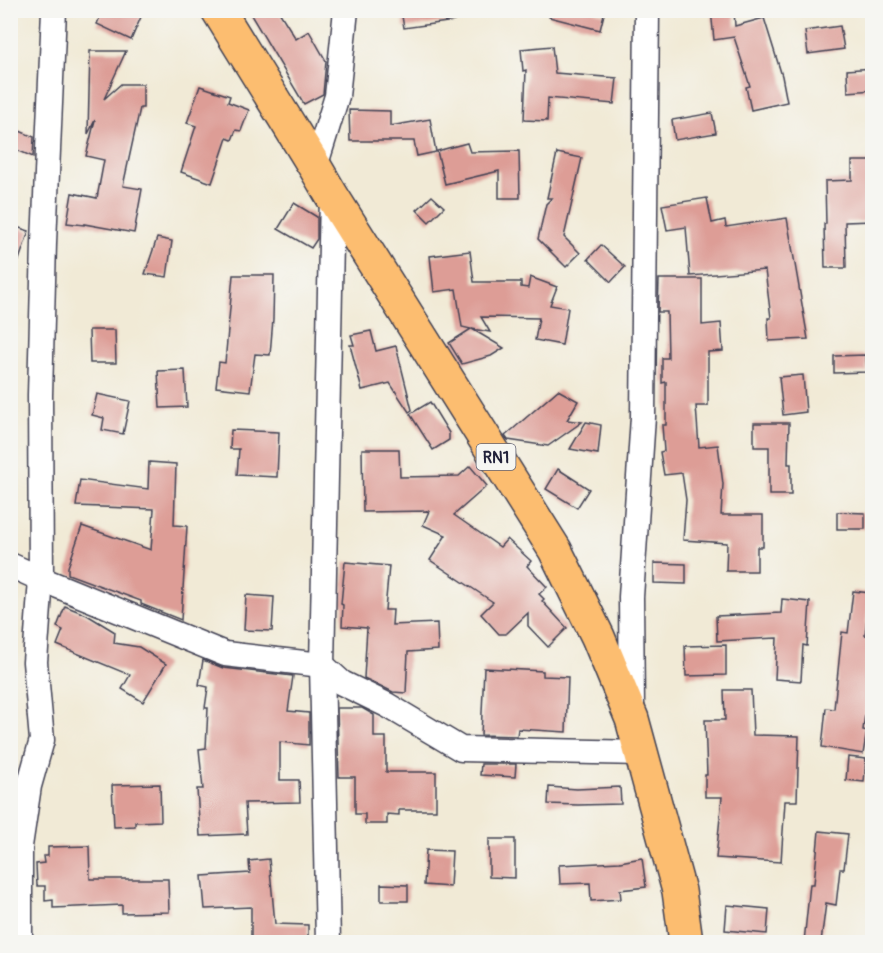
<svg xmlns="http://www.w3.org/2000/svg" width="883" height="953" font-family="Pangolin,sans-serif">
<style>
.building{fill:#dd9d96}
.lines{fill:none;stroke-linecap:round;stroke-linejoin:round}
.minor-casing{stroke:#414052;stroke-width:27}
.trunk-casing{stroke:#414052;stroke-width:36}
.minor{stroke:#fff;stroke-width:24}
.trunk{stroke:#fcbd6f;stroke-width:33}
.labels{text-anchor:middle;stroke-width:5;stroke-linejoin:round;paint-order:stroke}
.shield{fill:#f6f6f2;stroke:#626272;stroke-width:1.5}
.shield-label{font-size:16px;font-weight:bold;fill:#22223b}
</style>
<rect width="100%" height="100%" fill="#f6f6f2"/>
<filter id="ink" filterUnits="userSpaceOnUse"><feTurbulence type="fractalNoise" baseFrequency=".0167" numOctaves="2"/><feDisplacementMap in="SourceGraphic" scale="12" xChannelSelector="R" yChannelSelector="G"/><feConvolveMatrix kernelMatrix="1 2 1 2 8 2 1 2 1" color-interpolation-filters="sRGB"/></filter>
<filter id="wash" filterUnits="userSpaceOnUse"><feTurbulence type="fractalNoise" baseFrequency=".008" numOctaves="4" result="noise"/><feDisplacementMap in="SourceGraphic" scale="24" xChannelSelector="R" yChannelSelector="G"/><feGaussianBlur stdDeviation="1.35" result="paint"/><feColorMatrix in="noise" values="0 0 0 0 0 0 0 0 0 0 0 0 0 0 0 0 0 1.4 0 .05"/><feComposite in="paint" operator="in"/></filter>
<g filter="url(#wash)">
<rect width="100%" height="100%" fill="#f1ead6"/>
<g id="blocks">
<g class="building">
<path d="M103 10H144L131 40 97 24Z"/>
<path d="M248 10H278L296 39 309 31 326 61 323 94 304 104Z"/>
<path d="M401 10H453L454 21 404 28Z"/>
<path d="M550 10H592L604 14 600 30 549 17Z"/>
<path d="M711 10H734L735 26 764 18 782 76 787 102 751 110 746 87 750 86 734 37 714 40Z"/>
<path d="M840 26 844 49 808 54 805 31Z"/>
<path d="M552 46 555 73 617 78 614 104 548 98 547 121 524 120 526 70 523 71 521 49Z"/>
<path d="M90 51H126L104 99 121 84H143V108H140L123 186 142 189 134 233 84 224V225L67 223 72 193 97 198 104 160 86 156 95 120 88 134Z"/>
<path d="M873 68V90L848 92 847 70Z"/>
<path d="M200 86 230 96 228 102 249 110 241 131 236 130 232 140 227 138 212 183 181 172 196 126 187 123Z"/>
<path d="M349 110 390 111V126L430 119 436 152 417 156 414 141H350Z"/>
<path d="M712 113 716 133 675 140 672 120Z"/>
<path d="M10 127 34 137 33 157 10 147Z"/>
<path d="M467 143 470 152 519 151 520 198H499V171L445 184 437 151Z"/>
<path d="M557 153 582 158 564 237 580 253 566 267 538 239 546 204 552 198H547Z"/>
<path d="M852 161H873V221L845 222 846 268H825L824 224H826L825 181 852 180Z"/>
<path d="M432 196 444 207 429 222 417 210Z"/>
<path d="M707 198 712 223 725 220 726 227 787 218 808 339 769 341 768 318H771L765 270 690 276 686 227 667 230 662 205Z"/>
<path d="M294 203 317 217V239L311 248 278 229Z"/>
<path d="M10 225 29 231 13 277 10 276Z"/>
<path d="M157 238 172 241 167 277 145 274Z"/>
<path d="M601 245 625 267 611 282 588 259Z"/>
<path d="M470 251 474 282H521V287L528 288 530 277 557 287 550 305 568 308 562 345 535 340 539 318 481 317 490 332 472 329 504 348 491 356 462 364 449 343 471 329 462 327 456 289 434 292 430 256Z"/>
<path d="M233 275H274L273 319 270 355 255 354 250 391 216 387 219 362 225 363Z"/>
<path d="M659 279H702V325L721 323 723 351 708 352V406H696L699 447 718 445 723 484 721 515H763V547H757V571H726L727 543 683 540 686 500 682 473 664 475 660 452 664 451 662 425H666V382L662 383V358H668L667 312H658Z"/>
<path d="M89 330H115L116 363H90Z"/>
<path d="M371 331 376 351 396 346 412 410 409 412 390 383 362 390 350 345H354L351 335Z"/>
<path d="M866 355 867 372 834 373V356Z"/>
<path d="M185 370 187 407 160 408 158 371Z"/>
<path d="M803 375 806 412 783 415 779 377Z"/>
<path d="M558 390 578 401 567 420 582 422 548 446 508 440 505 436Z"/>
<path d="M97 394 130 401 123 434 102 430 104 418 92 415Z"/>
<path d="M430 402 449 433V440L433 450 410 414Z"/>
<path d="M586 422 601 425 598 454 570 449Z"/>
<path d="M754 423H789L788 464H791V495H769V447H754Z"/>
<path d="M231 430 279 432 277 477 237 475 239 449H230Z"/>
<path d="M362 449H399L400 477 459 476 470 466 487 486 454 515 500 547 507 539 531 561 527 566 547 587 539 594 544 599 542 601 567 628 548 647 528 626V613L506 634H499L481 614 493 602 430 560 446 535 423 525 429 511 363 512Z"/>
<path d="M149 462 176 464 174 525 187 526 181 620 141 604V601L68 574V567L82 526 151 550 154 509 76 506 80 480 148 489Z"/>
<path d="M558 469 589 489 577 508 546 489Z"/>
<path d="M837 512 865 513V529H837Z"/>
<path d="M345 562 389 566 385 610H393L392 625 437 623 438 650 408 652 406 693 393 692 364 678 367 628 342 626 343 605 341 604Z"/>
<path d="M654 563 686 564V584L654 583Z"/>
<path d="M853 591 870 593 865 635 873 636 869 669H871L863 730 867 731 863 754 822 747 826 708 834 709 842 632 848 633Z"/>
<path d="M246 595 274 597 272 631 244 630Z"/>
<path d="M782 599 810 602 807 646 803 645 801 681 775 679 777 638 717 641 716 616 781 613Z"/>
<path d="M65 606 87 615 115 632 114 643 139 647 166 664 143 702 122 689 130 675 57 645 63 630 57 627Z"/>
<path d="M726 645V675L686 676 685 646Z"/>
<path d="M203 660 223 668 293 676 288 711 309 713V745L280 742V780H299L300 802 245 803 247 834 200 836 197 789H203L199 749 206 748 208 708H205L208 687 199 685Z"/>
<path d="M484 668 543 671V676L568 677 566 732 518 729 517 736 481 735Z"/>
<path d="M724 690H751L753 735 799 736 797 801H785L781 862 716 858 722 797H705V775H707L705 720H725Z"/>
<path d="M337 708H362L374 715V737H386V772H436V810H399V815L387 814V824H365V814H355V777H339Z"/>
<path d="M848 757 866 759 864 782 846 780Z"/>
<path d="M481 764H516L515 777 480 775Z"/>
<path d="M160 784 161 821 135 822V826L114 827 112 785Z"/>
<path d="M549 787 577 789 620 787 621 804 578 805 548 804Z"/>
<path d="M819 831 848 834 844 869H840L836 905 826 903 821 942H804L810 884H814Z"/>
<path d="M489 839H515V878L489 877Z"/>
<path d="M89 846 90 879H168L169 912 122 913V905L53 908V900L45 901V886H37L36 864 44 863 43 856H48V847Z"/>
<path d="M426 850 452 851 450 887 424 885Z"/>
<path d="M642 858 646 887 620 890 621 899 591 901 590 883 560 884 559 865 620 862Z"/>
<path d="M269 859 275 924 308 925V942H251V907L205 909 202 876 250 873 249 861Z"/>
<path d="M381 884 408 885V901H381Z"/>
<path d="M727 905 769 909 767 934 725 930Z"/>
</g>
</g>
</g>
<g filter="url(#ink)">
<use href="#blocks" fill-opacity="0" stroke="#414052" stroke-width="1.5"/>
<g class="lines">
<defs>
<g id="minor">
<path d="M315 167 337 96 346 10"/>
<path d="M10 565 41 579 225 654 322 665 342 683 387 705 461 749 641 753"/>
<path d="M632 708 631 597 643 417 647 10"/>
<path d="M20 942V846L29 786 42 740 35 662 41 579 40 395 44 243 54 10"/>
<path d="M328 942 322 665 332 196"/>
</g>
<path id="trunk" d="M218 10 315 167 332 196 555 550 598 637 632 719 679 891 686 942"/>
</defs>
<use href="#minor" class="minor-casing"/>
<use href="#trunk" class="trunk-casing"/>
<use href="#minor" class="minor"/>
<use href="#trunk" class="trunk"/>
</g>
</g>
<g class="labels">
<rect class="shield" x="476.5" y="444" width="39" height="26" rx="4.5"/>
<g class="shield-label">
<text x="496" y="463">RN1</text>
</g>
</g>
<rect width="883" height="953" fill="none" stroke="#f6f6f2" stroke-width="36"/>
</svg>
